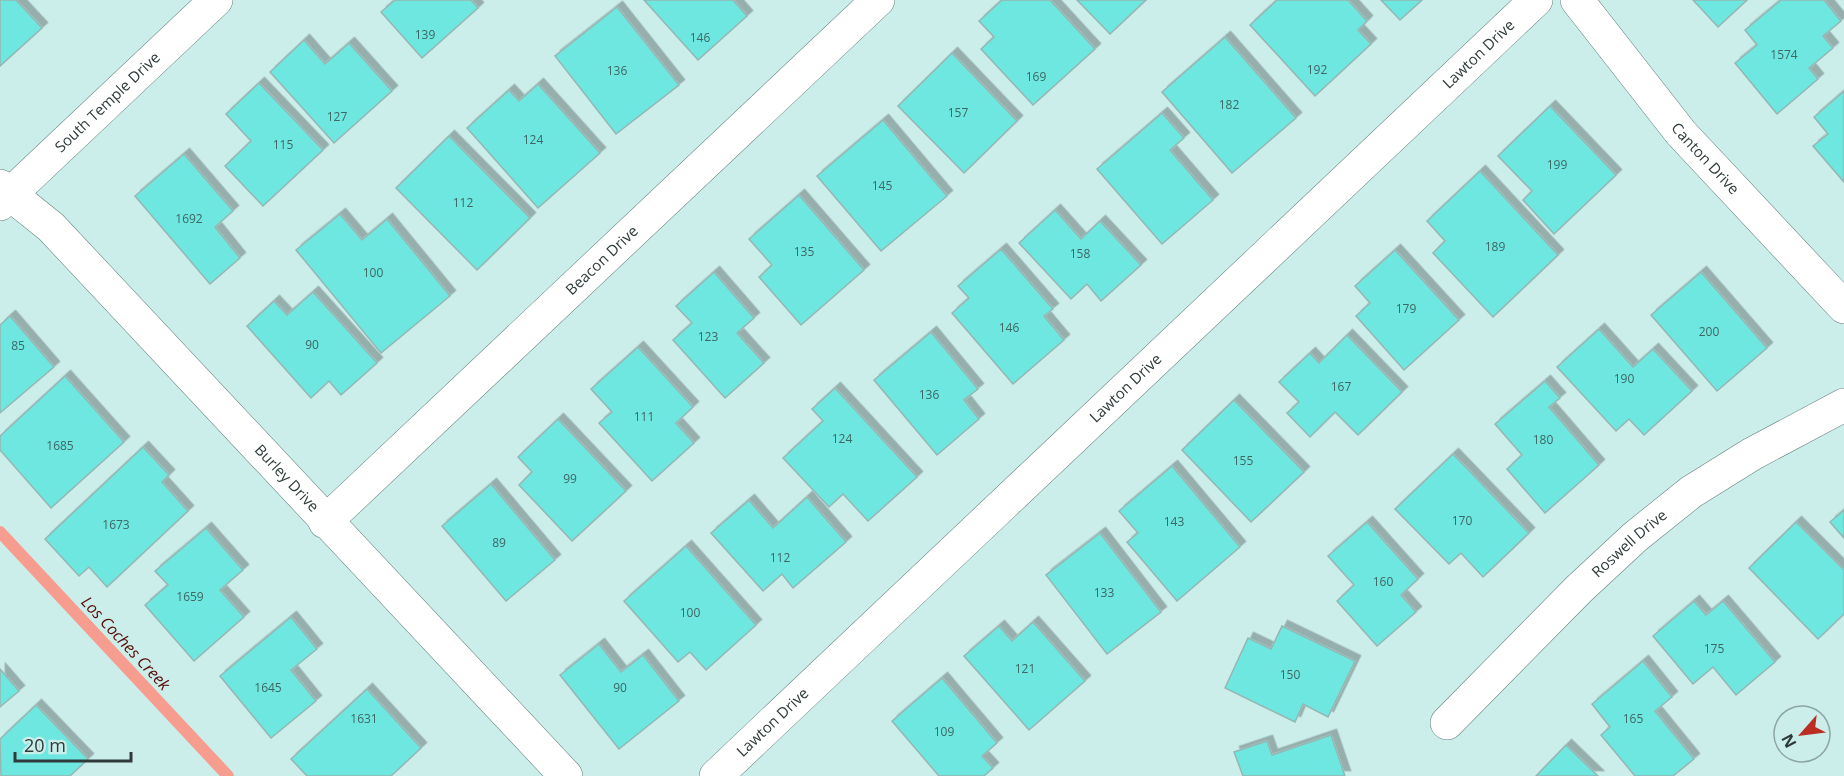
<svg xmlns="http://www.w3.org/2000/svg" width="1844" height="776" font-family="'Open Sans',sans-serif">
<style>
.lines{fill:none;stroke-linecap:round;stroke-linejoin:round}
.stream{stroke:#f69d90;stroke-width:12}
.building{fill:#6ee7e0;stroke:#95b6b3;stroke-width:1.5;filter:url(#shadow)}
.minor-casing{stroke:#607f7c;stroke-width:34}
.minor{stroke:#fff;stroke-width:33}
.labels{text-anchor:middle;stroke-width:5;stroke-linejoin:round;paint-order:stroke}
.number-label{font-size:12px;fill:#3e6664}
.street-label{font-size:15px;fill:#2e3b3a;stroke:#cceeeb}
.water-label{font-size:16px;font-style:italic;fill:#590a06;stroke:#cceeeb}
</style>
<defs>
<filter id="shadow"><feDropShadow dx="5.5" dy="-5.5" stdDeviation="0" flood-color="#0004"/></filter>
</defs>
<rect width="100%" height="100%" fill="#cceeeb"/>
<g class="lines">
<path class="stream" d="M0 532 228 776"/>
</g>
<g class="building">
<path d="M0 0H16L42 28 0 66Z"/>
<path d="M395 0H471L478 8 422 58 381 12Z"/>
<path d="M644 0H733L747 16 698 60Z"/>
<path d="M1002 0H1050L1095 49 1033 105 981 49 994 37 979 21Z"/>
<path d="M1077 0H1146L1110 34Z"/>
<path d="M1277 0H1348L1367 21 1358 30 1371 44 1315 96 1250 25Z"/>
<path d="M1381 0H1422L1400 20Z"/>
<path d="M1693 0H1747L1718 27Z"/>
<path d="M1781 0H1824L1841 21 1823 36 1833 48 1809 68 1818 79 1777 114 1735 63 1757 45 1745 30Z"/>
<path d="M617 7 679 85 616 134 555 56Z"/>
<path d="M1225 37 1296 118 1232 173 1162 92Z"/>
<path d="M304 40 325 64 349 43 392 91 334 143 270 72Z"/>
<path d="M952 53 1017 121 964 173 898 106Z"/>
<path d="M259 83 323 150 263 206 225 166 251 141 226 114Z"/>
<path d="M538 84 600 153 538 208 467 128 509 90 519 101Z"/>
<path d="M1844 91V182L1813 146 1828 134 1814 117Z"/>
<path d="M1550 106 1616 175 1554 234 1523 200 1532 191 1498 156Z"/>
<path d="M1162 113 1184 138 1170 150 1213 200 1162 244 1097 169Z"/>
<path d="M883 120 947 196 881 251 817 176Z"/>
<path d="M449 136 530 218 477 270 396 188Z"/>
<path d="M184 154 233 211 215 227 240 258 210 284 135 196Z"/>
<path d="M1480 171 1558 255 1493 317 1433 253 1445 241 1427 221Z"/>
<path d="M799 195 864 270 801 325 759 277 772 265 749 239Z"/>
<path d="M1055 210 1081 239 1100 221 1141 265 1101 301 1087 284 1071 299 1019 243Z"/>
<path d="M340 214 362 240 387 219 450 296 381 353 296 250Z"/>
<path d="M1001 249 1053 309 1044 316 1064 340 1013 384 952 313 969 298 958 286Z"/>
<path d="M1395 250 1459 320 1404 370 1356 316 1370 303 1355 286Z"/>
<path d="M714 272 754 318 737 333 764 363 725 398 673 340 692 323 676 306Z"/>
<path d="M1701 272 1767 348 1717 391 1651 315Z"/>
<path d="M313 292 377 363 341 395 329 381 311 398 247 326 274 301 287 315Z"/>
<path d="M10 316 54 367 0 413V325Z"/>
<path d="M1599 329 1633 367 1653 349 1692 391 1644 435 1629 419 1616 431 1557 367Z"/>
<path d="M931 332 978 389 964 400 979 419 937 455 874 380Z"/>
<path d="M1347 335 1402 392 1358 435 1335 412 1310 437 1287 413 1299 402 1279 382 1310 353 1319 363Z"/>
<path d="M638 347 693 407 676 423 694 443 652 481 599 423 612 412 591 389Z"/>
<path d="M65 376 124 442 51 508 0 450V436Z"/>
<path d="M1545 381 1560 398 1549 407 1599 465 1545 513 1507 469 1522 455 1495 424Z"/>
<path d="M835 388 917 477 868 521 843 494 829 507 783 458 823 421 812 409Z"/>
<path d="M1234 400 1304 472 1251 522 1182 450Z"/>
<path d="M558 419 626 491 572 541 519 485 532 472 518 457Z"/>
<path d="M143 447 169 475 162 482 188 511 107 587 89 567 79 576 45 539Z"/>
<path d="M1453 454 1529 533 1483 577 1461 553 1449 564 1395 509Z"/>
<path d="M1172 466 1240 547 1177 601 1127 542 1138 533 1119 511Z"/>
<path d="M491 484 555 560 506 601 442 526Z"/>
<path d="M807 497 846 542 793 588 782 574 763 591 711 533 749 500 773 528Z"/>
<path d="M1844 510V538L1830 522Z"/>
<path d="M1367 522 1418 579 1401 595 1416 612 1377 646 1337 601 1354 585 1328 556Z"/>
<path d="M1796 522 1844 570V614L1818 639 1749 568Z"/>
<path d="M206 528 243 570 220 590 244 617 194 661 145 605 168 585 155 571Z"/>
<path d="M1100 533 1161 612 1107 654 1046 575Z"/>
<path d="M686 546 756 625 706 670 690 652 678 662 624 601Z"/>
<path d="M1694 601 1706 615 1723 601 1775 662 1736 695 1713 667 1693 684 1653 636Z"/>
<path d="M291 617 317 649 291 670 316 701 271 738 220 676Z"/>
<path d="M1033 622 1085 681 1029 730 964 656 999 626 1012 641Z"/>
<path d="M1282 626 1355 661 1328 717 1303 704 1295 722 1225 688 1248 638 1271 649Z"/>
<path d="M599 644 621 672 643 655 679 701 619 749 560 675Z"/>
<path d="M1643 661 1672 697 1655 711 1694 759 1673 776H1635L1601 735 1610 727 1592 704Z"/>
<path d="M0 669 19 691 0 707Z"/>
<path d="M942 678 997 743 982 756 993 768 984 776H939L892 721Z"/>
<path d="M367 689 421 748 391 776H307L291 759Z"/>
<path d="M36 705 88 759 70 776H1L0 739Z"/>
<path d="M1331 735 1345 776H1243L1234 752 1267 741 1272 755Z"/>
<path d="M1566 745 1598 776H1536Z"/>
</g>
<g class="lines">
<defs>
<g id="minor">
<path id="s1" d="M1577 0 1681 133 1844 307"/>
<path id="s2" d="M0 186 51 227 566 776"/>
<path id="s3" d="M0 204 216 0"/>
<path id="s4" d="M325 522 878 0"/>
<path id="s5" d="M1447 723 1579 589 1635 537 1691 492 1752 454 1844 405"/>
<path id="s6" d="M716 776 1536 0"/>
</g>
</defs>
<use href="#minor" class="minor-casing"/>
<use href="#minor" class="minor"/>
</g>
<g class="labels">
<g class="number-label">
<text x="425" y="39">139</text>
<text x="700" y="42">146</text>
<text x="1784" y="59">1574</text>
<text x="1317" y="74">192</text>
<text x="617" y="75">136</text>
<text x="1036" y="81">169</text>
<text x="1229" y="109">182</text>
<text x="958" y="117">157</text>
<text x="337" y="121">127</text>
<text x="533" y="144">124</text>
<text x="283" y="149">115</text>
<text x="1557" y="169">199</text>
<text x="882" y="190">145</text>
<text x="463" y="207">112</text>
<text x="189" y="223">1692</text>
<text x="1495" y="251">189</text>
<text x="804" y="256">135</text>
<text x="1080" y="258">158</text>
<text x="373" y="277">100</text>
<text x="1406" y="313">179</text>
<text x="1009" y="332">146</text>
<text x="1709" y="336">200</text>
<text x="708" y="341">123</text>
<text x="312" y="349">90</text>
<text x="18" y="350">85</text>
<text x="1624" y="383">190</text>
<text x="1341" y="391">167</text>
<text x="929" y="399">136</text>
<text x="644" y="421">111</text>
<text x="842" y="443">124</text>
<text x="1543" y="444">180</text>
<text x="60" y="450">1685</text>
<text x="1243" y="465">155</text>
<text x="570" y="483">99</text>
<text x="1462" y="525">170</text>
<text x="1174" y="526">143</text>
<text x="116" y="529">1673</text>
<text x="499" y="547">89</text>
<text x="780" y="562">112</text>
<text x="1383" y="586">160</text>
<text x="1104" y="597">133</text>
<text x="190" y="601">1659</text>
<text x="690" y="617">100</text>
<text x="1714" y="653">175</text>
<text x="1025" y="673">121</text>
<text x="1290" y="679">150</text>
<text x="268" y="692">1645</text>
<text x="620" y="692">90</text>
<text x="364" y="723">1631</text>
<text x="1633" y="723">165</text>
<text x="944" y="736">109</text>
</g>
<g class="street-label">
<text dy="5" stroke="none"><textPath href="#s6" startOffset="1050">Lawton Drive</textPath></text>
<text dy="5" stroke="none"><textPath href="#s3" startOffset="148">South Temple Drive</textPath></text>
<text dy="5" stroke="none"><textPath href="#s1" startOffset="204">Canton Drive</textPath></text>
<text dy="5" stroke="none"><textPath href="#s4" startOffset="381">Beacon Drive</textPath></text>
<text dy="5" stroke="none"><textPath href="#s6" startOffset="564">Lawton Drive</textPath></text>
<text dy="5" stroke="none"><textPath href="#s2" startOffset="410">Burley Drive</textPath></text>
<text dy="5" stroke="none"><textPath href="#s5" startOffset="256">Roswell Drive</textPath></text>
<text dy="5" stroke="none"><textPath href="#s6" startOffset="78">Lawton Drive</textPath></text>
</g>
<g class="water-label">
<text transform="translate(126 643) rotate(47)" y="6">Los Coches Creek</text>
</g>
</g>
<g transform="translate(1802 734) rotate(242)"><circle r="28" fill="#cceeeb" stroke="#8da6a4" stroke-width="1.5"/>
<path d="M0-4.5L10 22L0 15L-10 22Z" fill="#bb2d23"/>
<text y="-9" font-size="16" font-weight="bold" text-anchor="middle" fill="#2e3b3a">N</text>
</g>
<path d="M15 752v9h116v-9" fill="none" stroke="#2e3b3a" stroke-width="3"/>
<text x="24" y="752" font-size="18" fill="#2e3b3a" stroke="#cceeeb" stroke-width="4.5" paint-order="stroke">20 m</text>
</svg>
